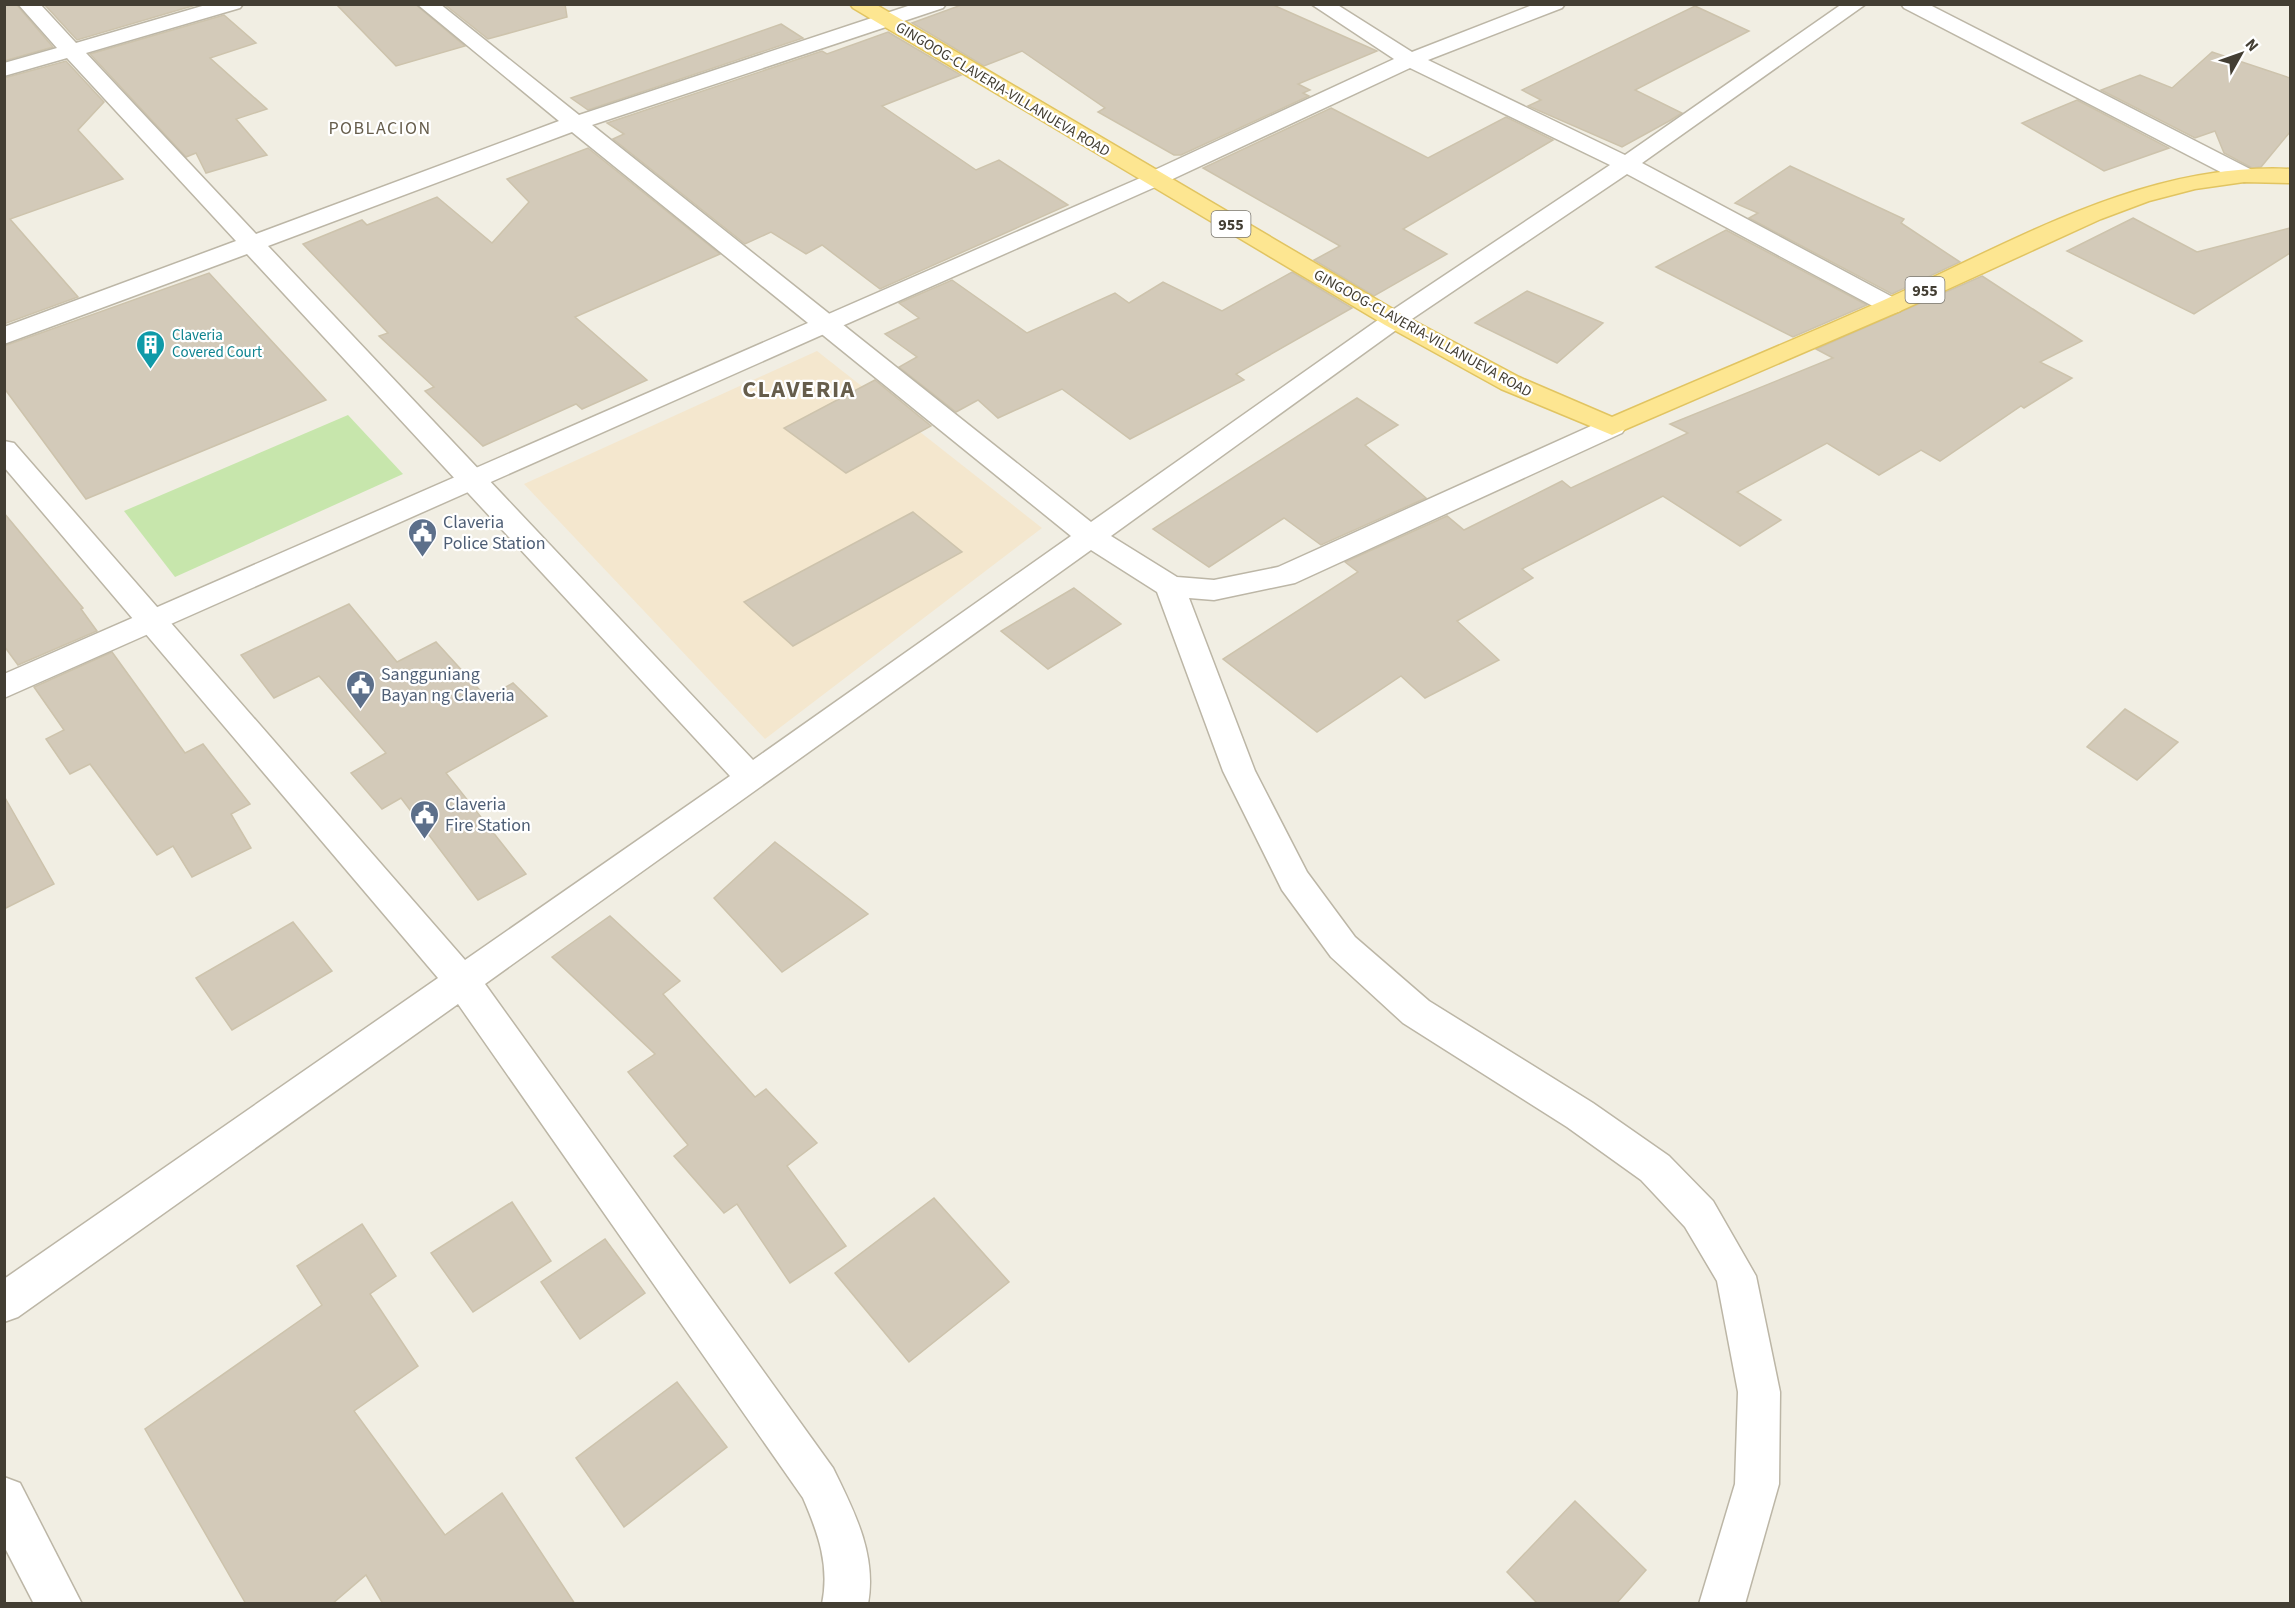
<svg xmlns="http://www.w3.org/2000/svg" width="2295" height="1608" font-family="'Source Sans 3',sans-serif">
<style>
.commercial{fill:#f4e7ce}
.green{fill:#c7e6ac}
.building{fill:#d3cab9;stroke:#cdc3ac;stroke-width:1.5}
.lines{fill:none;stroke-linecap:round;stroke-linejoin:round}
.minor-casing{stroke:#bcb6a6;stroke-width:3}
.tertiary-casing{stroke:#bcb6a6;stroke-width:3}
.primary-casing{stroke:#e1c461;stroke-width:3}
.minor{fill:#fff;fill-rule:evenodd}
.tertiary{fill:#fff;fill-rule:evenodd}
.primary{fill:#fde691;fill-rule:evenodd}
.labels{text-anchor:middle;stroke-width:4.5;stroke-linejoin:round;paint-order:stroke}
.far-street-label{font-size:15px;fill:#433e33;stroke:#fff}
.far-culture-label{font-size:15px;fill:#0d838f;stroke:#fff;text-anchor:start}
.shield{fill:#fff;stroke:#7b7870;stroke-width:1.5}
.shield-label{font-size:16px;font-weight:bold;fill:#433e33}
.far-quarter-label{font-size:18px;letter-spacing:1.5px;fill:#665d4b;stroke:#fff}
.service-label{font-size:18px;fill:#4e5e75;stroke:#fff;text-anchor:start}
.district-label{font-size:24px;font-weight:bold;letter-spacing:1.5px;fill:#665d4b;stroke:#fff}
</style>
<rect width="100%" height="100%" fill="#f1eee3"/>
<path class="commercial" d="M817 351 1042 528 765 739 524 484Z"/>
<path class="green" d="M348 415 403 474 175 577 124 511Z"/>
<g class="building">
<path d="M4 4H16L53 47 4 61Z"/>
<path d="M44 4H199L77 40Z"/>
<path d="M336 4H415L465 46 396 66Z"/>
<path d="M444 4H565L567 17 488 39Z"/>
<path d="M964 4H1271L1377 51 1298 84 1310 90 1303 93 1309 96 1181 155H1174L1098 112 1105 108 1022 51 984 66 912 23Z"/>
<path d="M1695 6 1749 31 1635 90 1682 113 1671 120 1622 147 1528 106 1541 100 1522 90Z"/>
<path d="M224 15 256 43 210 58 267 109 236 119 267 155 206 173 196 153 186 157 90 54Z"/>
<path d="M781 24 803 38 588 110 571 98Z"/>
<path d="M888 32 961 75 882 106 976 170 999 160 1068 205 880 289 822 245 806 254 771 232 745 244 613 139 624 134 607 123 822 51 827 54Z"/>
<path d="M2212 52 2290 78V132L2261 167 2252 168 2224 153 2215 131 2195 138 2101 90 2140 75 2172 88Z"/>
<path d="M66 61 104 102 78 130 123 179 10 219 78 297 4 324V78Z"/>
<path d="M2077 100 2169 148 2104 171 2022 123Z"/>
<path d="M1331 108 1428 158 1506 117 1553 140 1403 229 1447 254 1374 296 1314 260 1340 246 1203 168Z"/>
<path d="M588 148 720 254 575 317 647 380 582 409 576 404 483 446 425 391 434 387 379 336 388 333 303 244 362 220 367 225 437 197 492 243 529 202 507 179Z"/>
<path d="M1790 166 1904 219 1901 223 1960 262 1892 294 1749 218 1758 213 1735 203Z"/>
<path d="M2133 218 2197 252 2290 228V253L2194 314 2067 251Z"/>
<path d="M1726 230 1867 305 1793 337 1656 267Z"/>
<path d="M1292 272 1352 308 1236 374 1244 380 1130 439 1062 389 998 418 978 400 956 412 899 367 917 357 885 334 919 318 899 303 952 280 1027 333 1115 293 1129 303 1163 282 1222 311Z"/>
<path d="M209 273 326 400 86 499 4 388V346Z"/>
<path d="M1982 276 2082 341 2040 362 2072 378 2024 408 2021 406 1940 461 1921 450 1879 475 1827 443 1737 492 1781 520 1740 546 1663 496 1522 569 1533 578 1457 621 1499 660 1425 698 1401 676 1317 732 1223 659 1358 572 1345 562 1447 516 1464 530 1562 481 1571 488 1688 433 1670 424 1833 358 1816 349Z"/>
<path d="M1527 291 1603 323 1557 363 1475 323Z"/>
<path d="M875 380 931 426 846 473 784 428Z"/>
<path d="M1357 398 1398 425 1365 445 1426 498 1321 545 1284 518 1209 567 1153 529Z"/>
<path d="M913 512 962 552 793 646 744 602Z"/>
<path d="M4 513 83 608 81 609 97 631 18 665 4 646Z"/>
<path d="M1074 588 1121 624 1048 669 1001 631Z"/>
<path d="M349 604 397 662 436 642 487 698 513 683 547 716 446 773 526 874 478 900 401 798 382 809 351 773 386 753 319 676 274 698 241 655Z"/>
<path d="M112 652 185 753 203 744 250 804 231 814 251 848 192 877 173 846 157 855 90 764 70 774 46 739 64 730 34 687Z"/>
<path d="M2125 709 2178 742 2137 780 2087 747Z"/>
<path d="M4 796 54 884 4 909Z"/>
<path d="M775 842 868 914 782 972 714 898Z"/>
<path d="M610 916 680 981 663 994 755 1097 766 1089 817 1143 787 1166 846 1246 790 1283 737 1204 724 1213 674 1156 688 1145 628 1072 655 1054 552 957Z"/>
<path d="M293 922 332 971 232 1030 196 978Z"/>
<path d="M934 1198 1009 1282 909 1362 835 1273Z"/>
<path d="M512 1202 551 1261 473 1312 431 1253Z"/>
<path d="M362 1224 396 1276 370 1294 418 1366 354 1411 445 1535 502 1493 575 1604H383L366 1575 332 1604H246L145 1429 322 1305 297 1266Z"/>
<path d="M605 1239 645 1293 580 1339 541 1282Z"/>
<path d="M677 1382 727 1447 624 1527 576 1458Z"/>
<path d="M1575 1501 1646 1570 1616 1604H1538L1507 1572Z"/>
</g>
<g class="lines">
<defs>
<g id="minor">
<path d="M18 4H40L76 43 209 4H243L240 8 86 53 256 234 559 121 417 4H440L579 115 914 4H946L943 8 592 125 1091 522 1385 315 1610 165 1410 68 1162 184 1154 186 1146 184 1142 179 1146 174 1394 59 1311 4H1336L1412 52 1535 4H1565L1562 8 1428 60 1625 155 1842 4H1866L1642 163 1900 301 1904 306 1900 311 1891 314 1882 311 1627 174 1403 325 1111 536 1177 577 1214 580 1278 567 1602 421 1612 419 1622 421 1626 427 1622 433 1295 583 1214 600 1189 598 1255 771 1307 872 1355 937 1429 1001 1593 1103 1669 1156 1713 1201 1756 1276 1780 1392 1779 1484 1745 1604H1699L1735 1484 1738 1392 1717 1281 1685 1227 1641 1180 1567 1127 1403 1023 1331 957 1282 890 1223 771 1157 592 1091 550 485 984 833 1468C854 1511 877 1554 868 1604H822C830 1565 818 1533 803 1498L458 1004 18 1317 4 1322V1279L438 978 4 467V441L14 443 465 960 730 776 247 254 4 344V327L236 241 67 58 4 76V63L57 48ZM572 132 1071 536 753 760 268 246Z"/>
<path d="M4 1477 20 1483 82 1604H34L4 1546Z"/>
</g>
<g id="tertiary">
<path d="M1901 4H1928L2252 170 2256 175 2252 180 2244 182 2236 180 1904 8Z"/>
<path d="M1154 172 1162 174 1166 179 1162 184 4 698V674Z"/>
</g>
<path id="primary" d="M850 4H875L1403 315 1519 377 1612 417C1702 378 1794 340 1884 300 2013 242 2145 162 2290 169V183L2244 182 2195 189 2149 201 2101 219 1900 311 1612 435 1501 389 1385 325 853 8Z"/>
</defs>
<use href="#minor" class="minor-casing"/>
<use href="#tertiary" class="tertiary-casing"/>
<use href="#primary" class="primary-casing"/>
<use href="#minor" class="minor"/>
<use href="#tertiary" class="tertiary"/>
<use href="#primary" class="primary"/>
</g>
<defs>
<symbol id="building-pin" viewBox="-11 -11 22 30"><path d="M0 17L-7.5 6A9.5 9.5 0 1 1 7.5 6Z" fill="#0f9aa8" stroke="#fff"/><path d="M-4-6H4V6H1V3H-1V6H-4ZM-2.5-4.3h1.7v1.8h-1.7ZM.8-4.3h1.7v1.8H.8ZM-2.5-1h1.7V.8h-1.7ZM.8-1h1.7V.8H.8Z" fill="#fff"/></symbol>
<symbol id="civic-pin" viewBox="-11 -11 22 30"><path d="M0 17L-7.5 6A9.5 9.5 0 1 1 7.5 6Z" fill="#5c6f8a" stroke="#fff"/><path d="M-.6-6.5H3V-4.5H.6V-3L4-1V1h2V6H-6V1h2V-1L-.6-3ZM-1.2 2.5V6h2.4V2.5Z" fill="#fff"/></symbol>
</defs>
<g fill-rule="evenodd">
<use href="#building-pin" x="134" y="328" width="33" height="45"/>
<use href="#civic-pin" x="406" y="516" width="33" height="45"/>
<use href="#civic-pin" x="344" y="668" width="33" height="45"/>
<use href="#civic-pin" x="408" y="798" width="33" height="45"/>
</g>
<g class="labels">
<g class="far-street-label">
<text transform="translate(1003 89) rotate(31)" y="5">GINGOOG-CLAVERIA-VILLANUEVA ROAD</text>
<text transform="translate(1423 333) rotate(29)" y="5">GINGOOG-CLAVERIA-VILLANUEVA ROAD</text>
</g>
<g class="far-culture-label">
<text x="172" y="340">Claveria<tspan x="172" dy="17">Covered Court</tspan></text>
</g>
<g class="shield">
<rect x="1211.5" y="211" width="39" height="26" rx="4.5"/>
<rect x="1905.5" y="277" width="39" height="26" rx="4.5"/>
</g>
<g class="shield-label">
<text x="1231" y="230">955</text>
<text x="1925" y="296">955</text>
</g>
<g class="far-quarter-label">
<text x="380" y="134">POBLACION</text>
</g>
<g class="service-label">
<text x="443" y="528">Claveria<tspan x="443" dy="21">Police Station</tspan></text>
<text x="381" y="680">Sangguniang<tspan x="381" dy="21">Bayan ng Claveria</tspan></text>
<text x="445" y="810">Claveria<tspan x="445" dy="21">Fire Station</tspan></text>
</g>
<g class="district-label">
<text x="799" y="397">CLAVERIA</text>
</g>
</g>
<rect width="2295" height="1608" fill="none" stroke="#433e33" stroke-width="12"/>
<g transform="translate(2241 54) rotate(50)" stroke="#ffffff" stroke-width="4.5" paint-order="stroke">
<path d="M0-4.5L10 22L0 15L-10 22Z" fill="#433e33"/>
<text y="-9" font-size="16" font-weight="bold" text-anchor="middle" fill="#433e33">N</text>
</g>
</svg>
